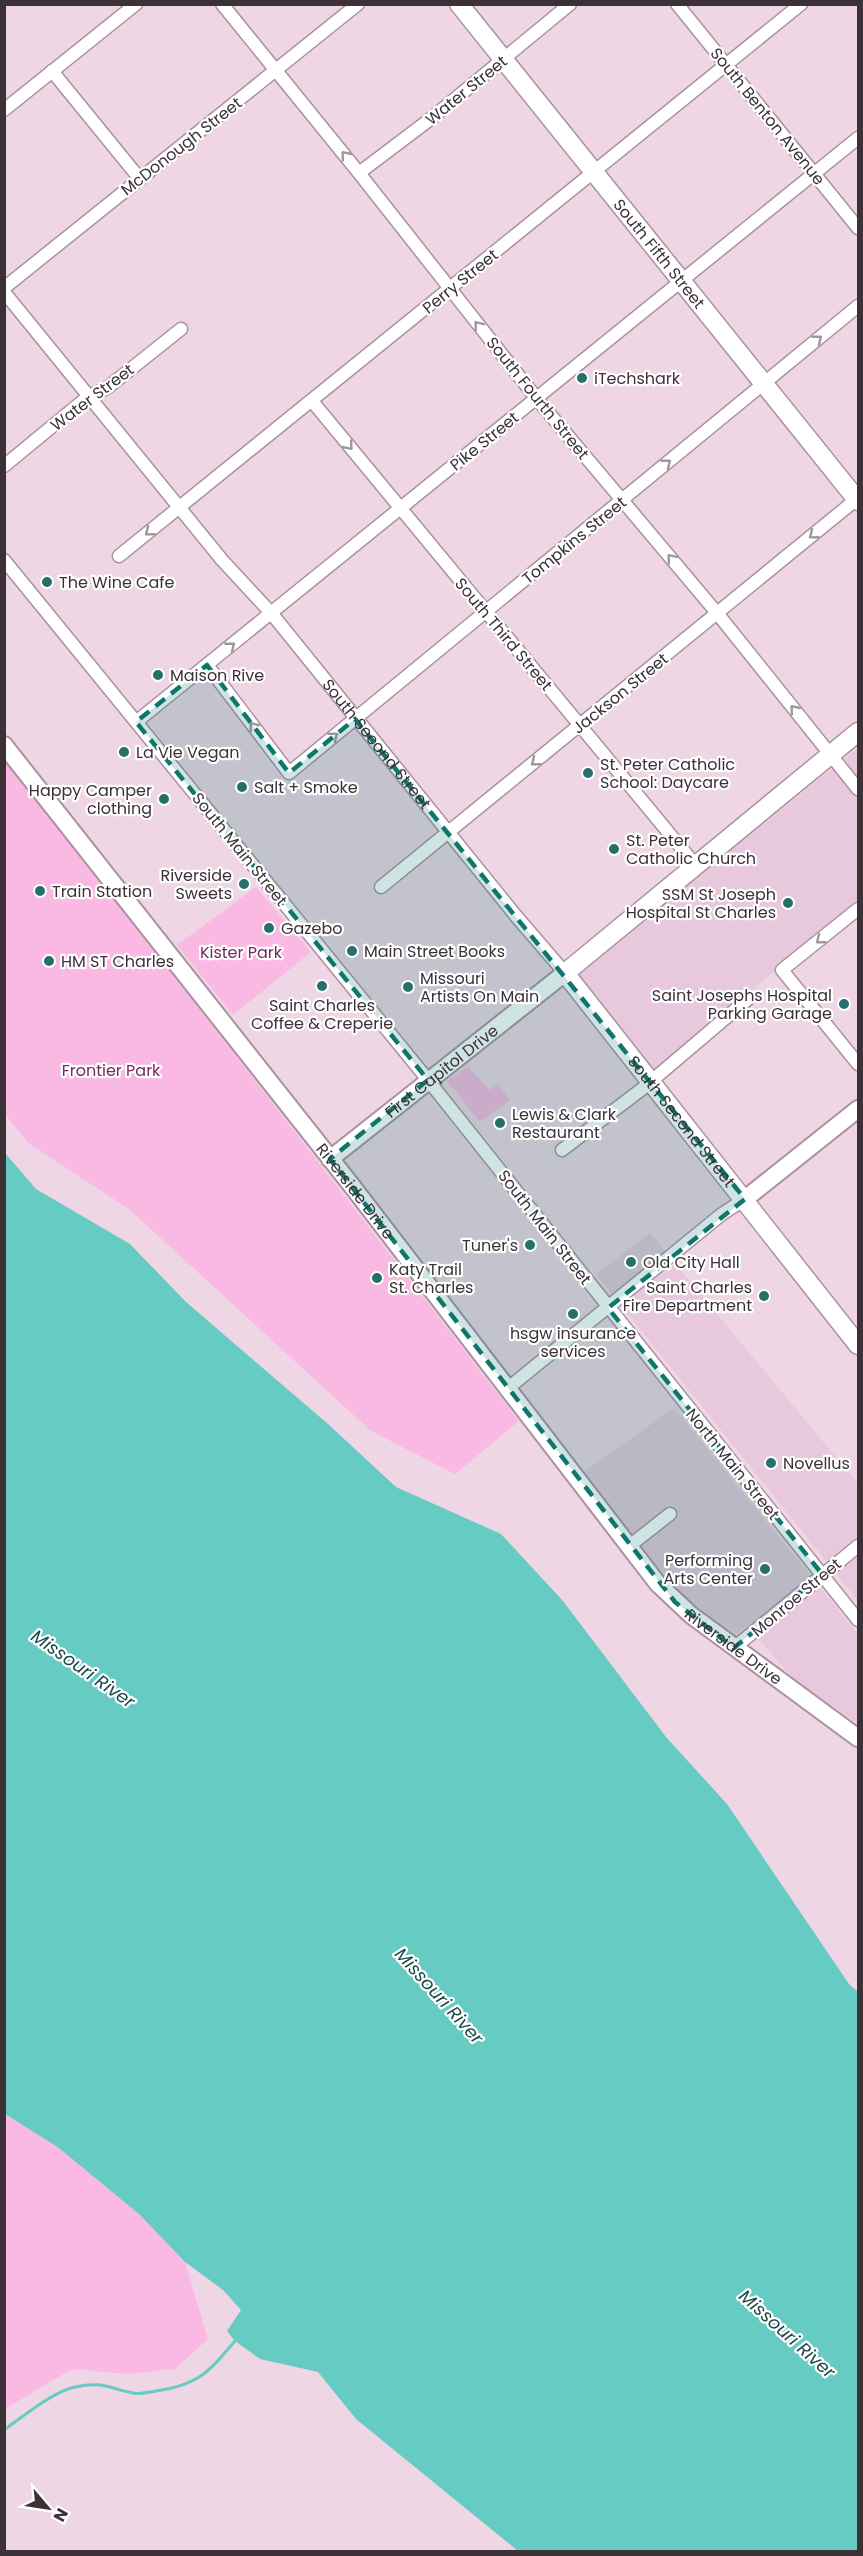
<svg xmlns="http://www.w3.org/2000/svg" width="863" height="2556" font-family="Poppins,sans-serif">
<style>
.built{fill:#e7c8dc}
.green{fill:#f9b9e2}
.water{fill:#66cbc3}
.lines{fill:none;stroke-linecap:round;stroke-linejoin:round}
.stream{stroke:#66cbc3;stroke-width:3}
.minor-casing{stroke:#a991a0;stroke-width:15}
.tertiary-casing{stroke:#a991a0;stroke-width:20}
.secondary-casing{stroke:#a991a0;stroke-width:21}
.minor{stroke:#fff;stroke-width:12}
.tertiary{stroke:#fff;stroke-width:16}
.secondary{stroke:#fff;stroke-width:18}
.oneway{stroke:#9d989b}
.marked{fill:#0f766e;fill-opacity:0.2;stroke:#0f766e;stroke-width:4.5;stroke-dasharray:12 8;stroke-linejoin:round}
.poi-dot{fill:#266f6a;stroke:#fff;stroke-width:2}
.labels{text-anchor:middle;stroke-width:4.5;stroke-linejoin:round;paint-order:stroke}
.street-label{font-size:16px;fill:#3b3137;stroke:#fff}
.poi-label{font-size:16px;fill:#3b3137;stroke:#fff;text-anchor:start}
.park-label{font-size:16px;fill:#75295f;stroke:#fff}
.water-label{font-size:18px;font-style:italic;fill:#1b4946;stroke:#fff}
</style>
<rect width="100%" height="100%" fill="#efd6e5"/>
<g class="built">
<path d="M858 748V903L654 1070 577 974Z"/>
<path d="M650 1233 858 1484V1601L596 1274Z"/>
<path d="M674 1408 858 1634V1724L793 1678 747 1626 735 1634 687 1599 627 1533 584 1472Z"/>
</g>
<g class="green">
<path d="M4 757 519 1421 455 1474 371 1431 129 1209 28 1143 5 1114Z"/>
<path d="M256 887 311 952 233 1015 177 945Z"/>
<path d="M468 1066 489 1090 497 1084 510 1100 480 1122 447 1081Z"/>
<path d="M4 2114 59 2148 140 2215 185 2262 208 2339 175 2369 127 2374 72 2369 5 2409Z"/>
</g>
<path class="water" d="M5 1153 36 1189 130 1244 186 1302 328 1424 396 1487 501 1534 563 1601 666 1737 727 1804 849 1984 858 1992V2551H518L356 2419 318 2372 260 2359 235 2341 227 2331 241 2310 223 2290 185 2262 140 2215 59 2148 5 2114Z"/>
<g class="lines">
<path class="stream" d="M4 2430C22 2417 54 2391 75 2387 103 2381 108 2388 133 2393 140 2395 149 2392 156 2391 198 2385 208 2373 235 2341"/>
<defs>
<g id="minor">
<path d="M222 4 359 173 537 399 717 613 858 789"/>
<path d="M677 4 858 228"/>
<path d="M52 71 140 179"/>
<path d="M4 110 136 4"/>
<path d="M359 173 433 117 570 4"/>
<path d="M4 288 358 4"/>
<path id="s1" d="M4 292 222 560 272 614 516 916 565 973"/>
<path d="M312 401 697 867"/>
<path d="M4 466 89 396 107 388 181 329"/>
<path d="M119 556 801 4"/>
<path d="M4 560 424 1075 858 1620"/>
<path d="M207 665 289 773 858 306"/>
<path d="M136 722 858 138"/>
<path d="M381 887 858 498"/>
<path d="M858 909 782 970 858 1064"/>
<path d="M562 1150 642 1089 748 999"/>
<path d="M507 1389 722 1214 745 1199"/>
<path d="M628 1547 670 1514"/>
<path d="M734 1648 858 1546"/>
</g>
<g id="tertiary">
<path id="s2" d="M4 745 352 1186 658 1584 691 1615 858 1738"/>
<path id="s3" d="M330 1159 565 973"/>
<path d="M745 1199 858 1109"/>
</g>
<g id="secondary">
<path id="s4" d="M459 4 858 501"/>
<path id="s5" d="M858 732 565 973 858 1345"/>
</g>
</defs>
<use href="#minor" class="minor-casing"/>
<use href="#tertiary" class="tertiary-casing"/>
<use href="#secondary" class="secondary-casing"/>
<use href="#minor" class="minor"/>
<use href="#tertiary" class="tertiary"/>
<use href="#secondary" class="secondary"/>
</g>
<defs><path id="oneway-chevron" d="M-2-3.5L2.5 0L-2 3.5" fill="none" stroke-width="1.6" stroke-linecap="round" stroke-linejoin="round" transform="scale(1.5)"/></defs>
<g class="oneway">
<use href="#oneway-chevron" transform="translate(345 155) rotate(-129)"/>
<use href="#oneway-chevron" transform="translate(478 325) rotate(-128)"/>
<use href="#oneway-chevron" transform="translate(818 339) rotate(-39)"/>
<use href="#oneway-chevron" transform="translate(349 446) rotate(50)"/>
<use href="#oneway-chevron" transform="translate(667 463) rotate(-39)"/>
<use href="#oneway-chevron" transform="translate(149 532) rotate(141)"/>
<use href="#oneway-chevron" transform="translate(813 535) rotate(141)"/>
<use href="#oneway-chevron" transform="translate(671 558) rotate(-130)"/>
<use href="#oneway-chevron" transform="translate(231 646) rotate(-39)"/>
<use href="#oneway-chevron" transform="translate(794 709) rotate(-129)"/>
<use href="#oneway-chevron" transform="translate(253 726) rotate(-127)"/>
<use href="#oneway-chevron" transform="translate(334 736) rotate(-39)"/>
<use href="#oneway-chevron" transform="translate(535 762) rotate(141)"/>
<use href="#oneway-chevron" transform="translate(820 940) rotate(142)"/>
</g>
<path class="marked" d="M207 665 289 773 355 719 745 1199 608 1308 822 1574 734 1648 675 1602 330 1159 428 1080 136 722Z"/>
<g class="poi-dot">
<circle cx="582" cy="378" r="6"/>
<circle cx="47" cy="582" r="6"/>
<circle cx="158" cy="675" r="6"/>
<circle cx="124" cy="752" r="6"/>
<circle cx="588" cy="773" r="6"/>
<circle cx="242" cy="787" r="6"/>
<circle cx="164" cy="799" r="6"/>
<circle cx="614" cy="849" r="6"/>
<circle cx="244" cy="884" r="6"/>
<circle cx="40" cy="891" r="6"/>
<circle cx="788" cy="903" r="6"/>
<circle cx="269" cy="928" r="6"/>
<circle cx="352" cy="951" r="6"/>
<circle cx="49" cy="961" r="6"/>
<circle cx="322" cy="986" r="6"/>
<circle cx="408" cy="987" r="6"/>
<circle cx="844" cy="1004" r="6"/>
<circle cx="500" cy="1123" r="6"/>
<circle cx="530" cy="1245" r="6"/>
<circle cx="631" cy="1262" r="6"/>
<circle cx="377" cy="1278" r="6"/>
<circle cx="764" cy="1296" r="6"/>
<circle cx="573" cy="1314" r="6"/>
<circle cx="771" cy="1463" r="6"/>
<circle cx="765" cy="1569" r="6"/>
</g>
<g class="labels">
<g class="street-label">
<text transform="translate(466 90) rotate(-39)" y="6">Water Street</text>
<text transform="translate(768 116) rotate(51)" y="6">South Benton Avenue</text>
<text transform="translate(181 146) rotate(-38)" y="6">McDonough Street</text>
<text dy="6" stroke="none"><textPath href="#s4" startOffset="320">South Fifth Street</textPath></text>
<text transform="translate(460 281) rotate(-39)" y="6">Perry Street</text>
<text transform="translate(92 397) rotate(-37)" y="6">Water Street</text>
<text transform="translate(538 398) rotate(51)" y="6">South Fourth Street</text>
<text transform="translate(484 441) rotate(-39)" y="6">Pike Street</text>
<text transform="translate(574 540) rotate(-39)" y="6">Tompkins Street</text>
<text transform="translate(504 634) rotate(50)" y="6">South Third Street</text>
<text transform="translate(620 693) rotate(-39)" y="6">Jackson Street</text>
<text dy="6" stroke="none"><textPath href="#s1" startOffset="586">South Second Street</textPath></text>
<text transform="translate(240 849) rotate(51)" y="6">South Main Street</text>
<text dy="6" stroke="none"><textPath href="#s3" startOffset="142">First Capitol Drive</textPath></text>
<text dy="6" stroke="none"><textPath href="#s5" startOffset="568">South Second Street</textPath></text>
<text dy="6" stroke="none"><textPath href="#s2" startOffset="568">Riverside Drive</textPath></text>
<text transform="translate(545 1227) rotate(52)" y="6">South Main Street</text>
<text transform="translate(733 1464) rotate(51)" y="6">North Main Street</text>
<text transform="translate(796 1597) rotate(-40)" y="6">Monroe Street</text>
<text dy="6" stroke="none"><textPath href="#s2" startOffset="1162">Riverside Drive</textPath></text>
</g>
<g class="poi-label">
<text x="594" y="384">iTechshark</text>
<text x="59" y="588">The Wine Cafe</text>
<text x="170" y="681">Maison Rive</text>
<text x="136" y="758">La Vie Vegan</text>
<text x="600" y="770">St. Peter Catholic<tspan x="600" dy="18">School: Daycare</tspan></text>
<text x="254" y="793">Salt + Smoke</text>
<text x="152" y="796" text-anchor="end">Happy Camper<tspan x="152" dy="18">clothing</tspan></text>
<text x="626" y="846">St. Peter<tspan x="626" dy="18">Catholic Church</tspan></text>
<text x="232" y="881" text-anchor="end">Riverside<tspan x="232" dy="18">Sweets</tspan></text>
<text x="52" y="897">Train Station</text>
<text x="776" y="900" text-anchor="end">SSM St Joseph<tspan x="776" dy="18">Hospital St Charles</tspan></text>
<text x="281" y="934">Gazebo</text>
<text x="364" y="957">Main Street Books</text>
<text x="61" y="967">HM ST Charles</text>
<text x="420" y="984">Missouri<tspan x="420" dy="18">Artists On Main</tspan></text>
<text x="832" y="1001" text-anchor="end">Saint Josephs Hospital<tspan x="832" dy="18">Parking Garage</tspan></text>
<text x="322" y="1011" text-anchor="middle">Saint Charles<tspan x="322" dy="18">Coffee &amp; Creperie</tspan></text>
<text x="512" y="1120">Lewis &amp; Clark<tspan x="512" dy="18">Restaurant</tspan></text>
<text x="518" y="1251" text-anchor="end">Tuner's</text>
<text x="643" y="1268">Old City Hall</text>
<text x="389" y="1275">Katy Trail<tspan x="389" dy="18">St. Charles</tspan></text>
<text x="752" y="1293" text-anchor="end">Saint Charles<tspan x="752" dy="18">Fire Department</tspan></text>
<text x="573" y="1339" text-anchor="middle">hsgw insurance<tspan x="573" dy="18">services</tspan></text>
<text x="783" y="1469">Novellus</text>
<text x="753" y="1566" text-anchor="end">Performing<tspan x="753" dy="18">Arts Center</tspan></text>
</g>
<g class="park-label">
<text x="241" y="958">Kister Park</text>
<text x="111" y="1076">Frontier Park</text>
</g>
<g class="water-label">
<text transform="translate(83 1669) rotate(35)" y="6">Missouri River</text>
<text transform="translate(439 1996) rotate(48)" y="6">Missouri River</text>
<text transform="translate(787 2334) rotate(42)" y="6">Missouri River</text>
</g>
</g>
<rect width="863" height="2556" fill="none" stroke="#3b3137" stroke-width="12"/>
<g transform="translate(48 2508) rotate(119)" stroke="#ffffff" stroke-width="4.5" paint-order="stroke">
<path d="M0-4.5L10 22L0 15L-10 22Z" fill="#3b3137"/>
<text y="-9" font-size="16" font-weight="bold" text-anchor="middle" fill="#3b3137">N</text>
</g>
</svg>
